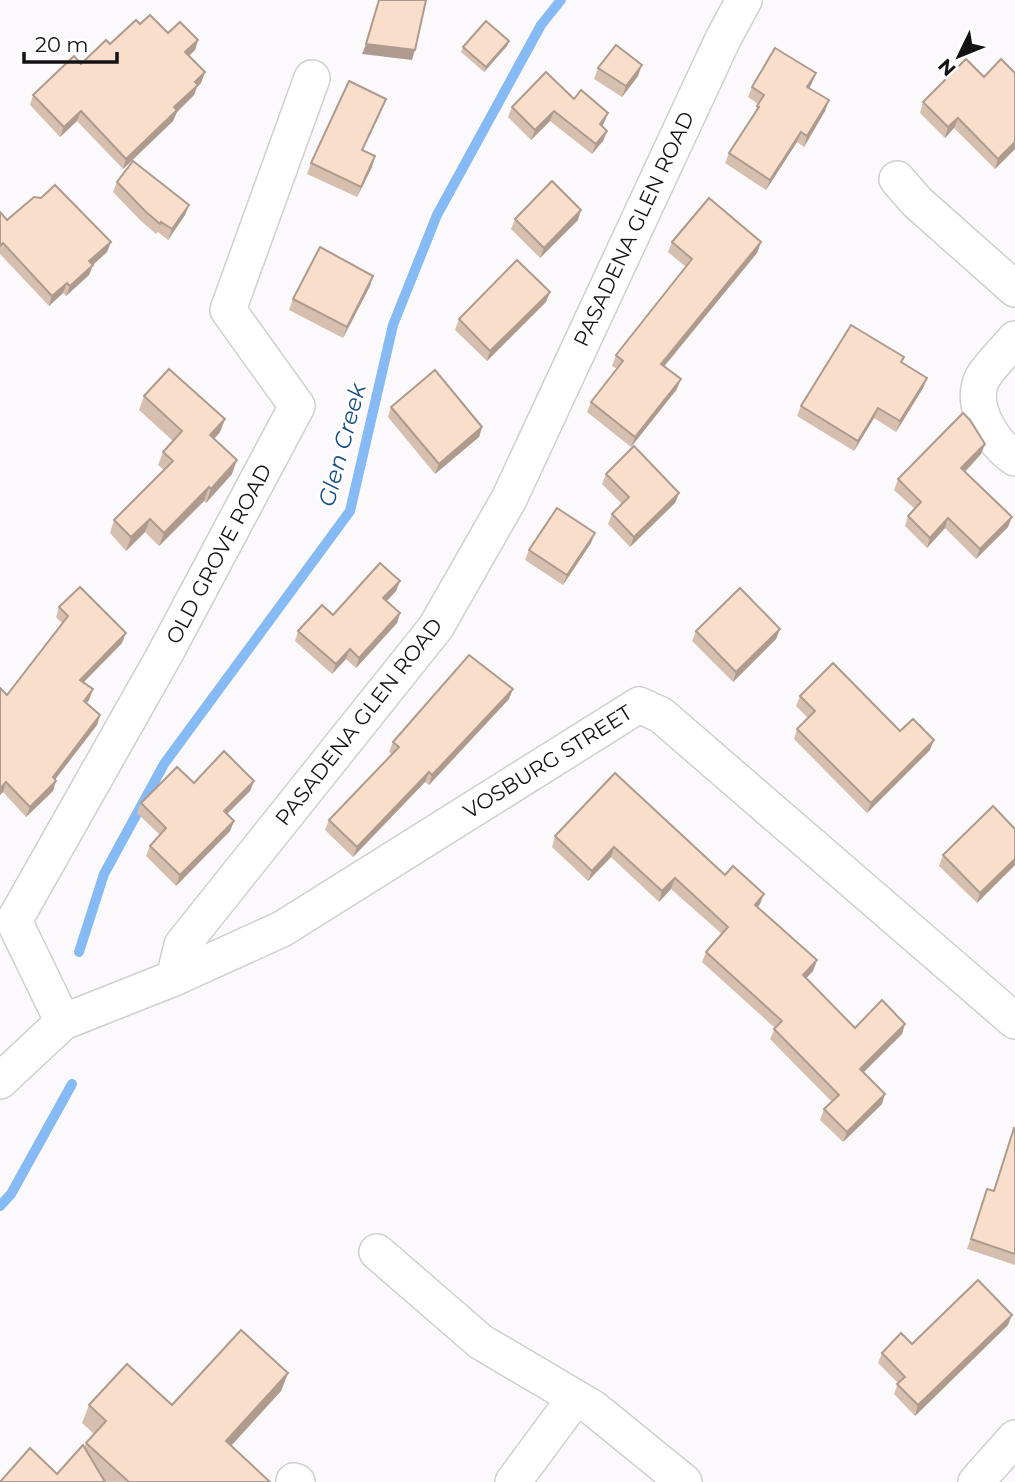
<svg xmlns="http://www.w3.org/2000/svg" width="1015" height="1482" font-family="Montserrat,sans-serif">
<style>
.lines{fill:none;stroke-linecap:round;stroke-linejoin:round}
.stream{stroke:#86baf4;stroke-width:10}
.minor-casing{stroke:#d1ced1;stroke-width:38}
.minor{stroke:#fff;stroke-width:35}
.wall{fill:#d6bfaf}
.shaded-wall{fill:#ae9b8e}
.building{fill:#f9decb;stroke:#ae9b8e;stroke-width:2}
.labels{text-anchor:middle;stroke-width:5;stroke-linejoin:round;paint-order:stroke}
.street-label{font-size:21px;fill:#141314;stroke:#fff}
.water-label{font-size:23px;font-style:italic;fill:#194e82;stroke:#fff}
</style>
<rect width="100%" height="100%" fill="#fcf9fc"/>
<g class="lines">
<g class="stream">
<path d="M79 952 104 874 164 764 350 511 393 325 437 215 541 25 561 0"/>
<path d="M0 1206 11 1194 72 1084"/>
</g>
<defs>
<g id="minor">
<path d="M897 179 917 202 1015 289"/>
<path d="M1015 339C1005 351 991 364 983 377 968 404 992 443 1015 458"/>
<path d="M174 978 282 929 639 705 661 715 1015 1021"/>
<path d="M63 1022 14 921 165 654 297 406 228 310 312 78"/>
<path d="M0 1081 63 1022 174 978 182 945 436 627 509 499 723 39 744 0"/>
<path d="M377 1252 481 1342 593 1408 684 1482"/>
<path d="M294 1481 297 1482"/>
<path d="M513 1482 575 1398"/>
<path d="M976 1482 1015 1438"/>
</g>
</defs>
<use href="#minor" class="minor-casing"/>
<use href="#minor" class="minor"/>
</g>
<g class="wall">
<path d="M140 24 168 33 198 40 195 50 189 56 205 72 201 83 197 87 194 95 177 112 173 121 123 169 77 121 60 137 30 105 33 95Z"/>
<path d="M507 46 484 72 461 52 463 47Z"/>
<path d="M966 59 1015 149 995 169 954 128 945 138 920 113 923 102Z"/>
<path d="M598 68 638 76 622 97 594 79Z"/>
<path d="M812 83 809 88 829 100 825 111 804 147 797 142 766 190 725 163 729 153 754 115 758 104 748 97 752 87Z"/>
<path d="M574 99 604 123 602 126 607 131 603 141 592 154 550 121 531 140 508 117 512 107Z"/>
<path d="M382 109 363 150 372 167 357 197 307 174 311 163Z"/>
<path d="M117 182 189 205 185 215 168 240 158 232 156 234 141 221 113 192Z"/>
<path d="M0 212 7 220 111 242 107 252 93 265 89 275 66 296 63 293 49 306 0 254Z"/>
<path d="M515 219 578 220 540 258 511 229Z"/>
<path d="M672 242H761L757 253 664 366 677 389 631 447 587 412 591 402 617 369 612 366 616 355 686 267 668 252Z"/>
<path d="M370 286 343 338 289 310 293 299Z"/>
<path d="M550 292 546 302 487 361 455 330 459 319Z"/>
<path d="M904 357 902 363 927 378 923 388 896 432 874 418 854 451 797 416 801 406Z"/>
<path d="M144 396 225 419 220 432 214 439 232 474 206 503 204 501 159 546 145 532 126 551 110 533 114 520 164 470 158 465 163 452 173 441 139 410Z"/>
<path d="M391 407 482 427 479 437 435 474 388 417Z"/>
<path d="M985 444 981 454 965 472 1008 527 976 559 945 528 927 548 905 526 908 516 915 509 894 490 898 479Z"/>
<path d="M606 474 679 493 675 503 630 547 608 524 612 514 622 504 602 484Z"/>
<path d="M591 543 563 585 525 560 529 550Z"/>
<path d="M400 581 396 591 387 601 400 613 397 623 356 668 346 659 332 674 295 641 298 631 333 615Z"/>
<path d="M59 607 122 643 84 682 93 689 89 700 86 703 100 715 97 725 55 780 53 791 26 817 3 792 0 795V688L7 695 62 623 56 617Z"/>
<path d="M780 629 776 639 733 682 692 641 696 631Z"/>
<path d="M800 696 900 731 930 750 867 813 794 739 797 729 808 718 796 706Z"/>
<path d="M509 699 429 785 425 782 353 857 325 830 329 820 392 754 389 752 393 742Z"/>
<path d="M615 773 725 875 760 904 758 907 817 960 813 971 806 978 855 1028 902 1034 863 1072 882 1104 843 1142 820 1120 824 1109 832 1102 770 1039 775 1028 702 962 706 952 722 934 671 889 659 902 611 857 588 881 552 847 555 836Z"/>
<path d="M254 781 250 791 227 814 234 821 230 831 176 886 146 856 150 846 160 835 137 813 141 803 194 783Z"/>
<path d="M1015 829V865L977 903 939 866 943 855Z"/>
<path d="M1015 1129V1265L967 1249 987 1189 994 1191Z"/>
<path d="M1008 1325 915 1416 894 1394 898 1383 878 1363 882 1353 912 1344Z"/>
<path d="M288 1373 281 1391 231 1446 270 1482H0L57 1474 84 1447 86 1443 94 1434 82 1423 89 1405H172Z"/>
</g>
<g class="shaded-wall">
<path d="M198 40 195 50 182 62 185 52Z"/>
<path d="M509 41 507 46 484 72 486 67Z"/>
<path d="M366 44 415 50 412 60 362 54Z"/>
<path d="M642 65 638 76 622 97 626 86Z"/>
<path d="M205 72 201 83 197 87 194 95 177 112 173 121 123 169 126 159Z"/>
<path d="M816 73 812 83 804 97 807 87Z"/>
<path d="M386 99 382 109 358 160 362 150Z"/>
<path d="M829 100 825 111 804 147 807 136Z"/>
<path d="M81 111 77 121 60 137 64 127Z"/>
<path d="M554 111 550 121 531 140 535 130Z"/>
<path d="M608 113 604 123 596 134 600 124Z"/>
<path d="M958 118 954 128 945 138 948 127Z"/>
<path d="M607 131 603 141 592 154 596 144Z"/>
<path d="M801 132 797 142 766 190 770 180Z"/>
<path d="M1015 142V149L995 169 998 159Z"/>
<path d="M375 156 372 167 357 197 361 187Z"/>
<path d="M189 205 185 215 168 240 172 229Z"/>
<path d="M581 210 578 220 540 258 544 248Z"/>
<path d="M111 242 107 252 86 271 89 261Z"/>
<path d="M761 242 757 253 658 374 661 364Z"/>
<path d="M93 265 89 275 66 296 70 286Z"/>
<path d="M373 276 370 286 343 338 347 327Z"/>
<path d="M67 283 63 293 49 306 52 296Z"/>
<path d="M550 292 546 302 487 361 490 351Z"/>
<path d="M927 378 923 388 896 432 900 421Z"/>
<path d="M681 379 677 389 631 447 635 437Z"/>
<path d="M878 408 874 418 854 451 858 441Z"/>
<path d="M225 419 220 432 205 449 210 435Z"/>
<path d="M482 427 479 437 435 474 439 464Z"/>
<path d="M985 444 981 454 958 479 961 468Z"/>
<path d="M237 460 232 474 206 503 211 489Z"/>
<path d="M209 487 204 501 159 546 164 533Z"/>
<path d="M679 493 675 503 630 547 634 537Z"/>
<path d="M1012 517 1008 527 976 559 980 549Z"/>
<path d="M948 518 945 528 927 548 930 538Z"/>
<path d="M150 519 145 532 126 551 131 537Z"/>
<path d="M595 533 591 543 563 585 567 575Z"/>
<path d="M400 581 396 591 380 608 383 598Z"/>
<path d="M400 613 397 623 356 668 359 658Z"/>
<path d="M780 629 776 639 733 682 736 672Z"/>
<path d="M126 633 122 643 76 690 80 680Z"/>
<path d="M350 649 346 659 332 674 336 664Z"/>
<path d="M93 689 89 700 80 712 84 701Z"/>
<path d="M513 689 509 699 429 785 432 775Z"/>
<path d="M100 715 97 725 49 787 53 777Z"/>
<path d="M934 740 930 750 867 813 871 803Z"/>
<path d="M429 772 425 782 353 857 357 847Z"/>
<path d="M56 781 53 791 26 817 30 807Z"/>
<path d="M254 781 250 791 220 821 224 811Z"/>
<path d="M6 782 3 792 0 795V789Z"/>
<path d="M234 821 230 831 176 886 180 875Z"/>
<path d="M614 847 611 857 588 881 592 871Z"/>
<path d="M1015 859V865L977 903 980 893Z"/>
<path d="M675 878 671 889 659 902 662 891Z"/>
<path d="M764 894 760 904 751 915 755 905Z"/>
<path d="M817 960 813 971 799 986 803 975Z"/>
<path d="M905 1024 902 1034 857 1079 860 1069Z"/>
<path d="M885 1094 882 1104 843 1142 847 1132Z"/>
<path d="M1012 1315 1008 1325 915 1416 918 1405Z"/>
<path d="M288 1373 281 1391 219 1459 226 1441Z"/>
</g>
<g class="building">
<path d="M379 0H426L415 50 366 44Z"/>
<path d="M150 15 168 33 180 22 198 40 185 52 205 72 195 82 198 85 174 107 177 110 126 159 81 111 64 127 33 95 74 56 81 64 106 40 110 44 136 20 140 24Z"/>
<path d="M486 21 509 41 486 67 463 47Z"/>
<path d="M616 45 642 65 626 86 598 68Z"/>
<path d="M775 48 816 73 807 87 829 100 807 136 801 132 770 180 729 153 759 107 757 106 764 95 752 87Z"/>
<path d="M966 59 984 77 1001 59 1015 73V142L998 159 958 118 948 127 923 102Z"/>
<path d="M546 72 574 99 581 90 608 113 600 124 607 131 596 144 554 111 535 130 512 107Z"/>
<path d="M349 81 386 99 362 150 375 156 361 187 311 163Z"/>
<path d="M133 161 189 205 172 229 161 222 160 224 145 211 117 182Z"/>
<path d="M552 181 581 210 544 248 515 219Z"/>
<path d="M55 185 111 242 89 261 93 265 70 286 67 283 52 296 3 243 0 246V212L7 220 34 197 41 198Z"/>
<path d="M709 198 761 242 661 364 681 379 635 437 591 402 623 361 616 355 692 259 672 242Z"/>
<path d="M320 247 373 276 347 327 293 299Z"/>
<path d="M517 260 550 292 490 351 459 319Z"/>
<path d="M851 325 904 357 901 362 927 378 900 421 878 408 858 441 801 406Z"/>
<path d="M169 369 225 419 210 435 237 460 211 489 209 487 164 533 150 519 131 537 114 520 173 461 163 452 182 431 144 396Z"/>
<path d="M435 370 482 427 439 464 391 407Z"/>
<path d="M963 413 970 420 985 444 961 468 1012 517 980 549 948 518 930 538 908 516 921 502 898 479Z"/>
<path d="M634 446 679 493 634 537 612 514 629 497 606 474Z"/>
<path d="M557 508 595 533 567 575 529 550Z"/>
<path d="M380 563 400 581 383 598 400 613 359 658 350 649 336 664 298 631 322 605 333 615Z"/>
<path d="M80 587 126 633 80 680 93 689 84 701 100 715 53 777 56 781 30 807 6 782 0 789V688L7 695 68 616 59 607Z"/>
<path d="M740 588 780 629 736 672 696 631Z"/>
<path d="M469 655 513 689 432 775 429 772 357 847 329 820 399 747 393 742Z"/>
<path d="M833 663 900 731 913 719 934 740 871 803 797 729 815 711 800 696Z"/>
<path d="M224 751 254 781 224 811 234 821 180 875 150 846 166 828 141 803 177 767 194 783Z"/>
<path d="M615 773 725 875 733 866 764 894 755 905 817 960 803 975 855 1028 882 1000 905 1024 860 1069 885 1094 847 1132 824 1109 839 1095 774 1029 782 1021 706 952 728 927 675 878 662 891 614 847 592 871 555 836Z"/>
<path d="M993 806 1015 829V859L980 893 943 855Z"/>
<path d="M1014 1128 1015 1129V1254L971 1239 987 1189 994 1191Z"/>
<path d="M978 1280 1012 1315 918 1405 897 1384 905 1377 882 1353 901 1333 912 1344Z"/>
<path d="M241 1330 288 1373 226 1441 270 1482H129L86 1443 106 1421 89 1405 127 1364 172 1405Z"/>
<path d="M83 1445 105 1482H0L30 1448 57 1474Z"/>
</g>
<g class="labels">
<g class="street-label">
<text transform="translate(634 229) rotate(-65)" y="7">PASADENA GLEN ROAD</text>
<text transform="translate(219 554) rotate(-62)" y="7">OLD GROVE ROAD</text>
<text transform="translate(359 722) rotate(-52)" y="7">PASADENA GLEN ROAD</text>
<text transform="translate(548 762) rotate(-32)" y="7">VOSBURG STREET</text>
</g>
<g class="water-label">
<text transform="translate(342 445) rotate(-75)" y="8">Glen Creek</text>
</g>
</g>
<g transform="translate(959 56) rotate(227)" stroke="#ffffff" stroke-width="5" paint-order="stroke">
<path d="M0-5L12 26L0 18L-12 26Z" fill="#141314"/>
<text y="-10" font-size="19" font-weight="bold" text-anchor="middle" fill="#141314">N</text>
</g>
<path d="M24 52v10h93v-10" fill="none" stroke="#141314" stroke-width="3.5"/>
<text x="35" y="52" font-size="21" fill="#141314" stroke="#ffffff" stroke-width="5" paint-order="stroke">20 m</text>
</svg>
